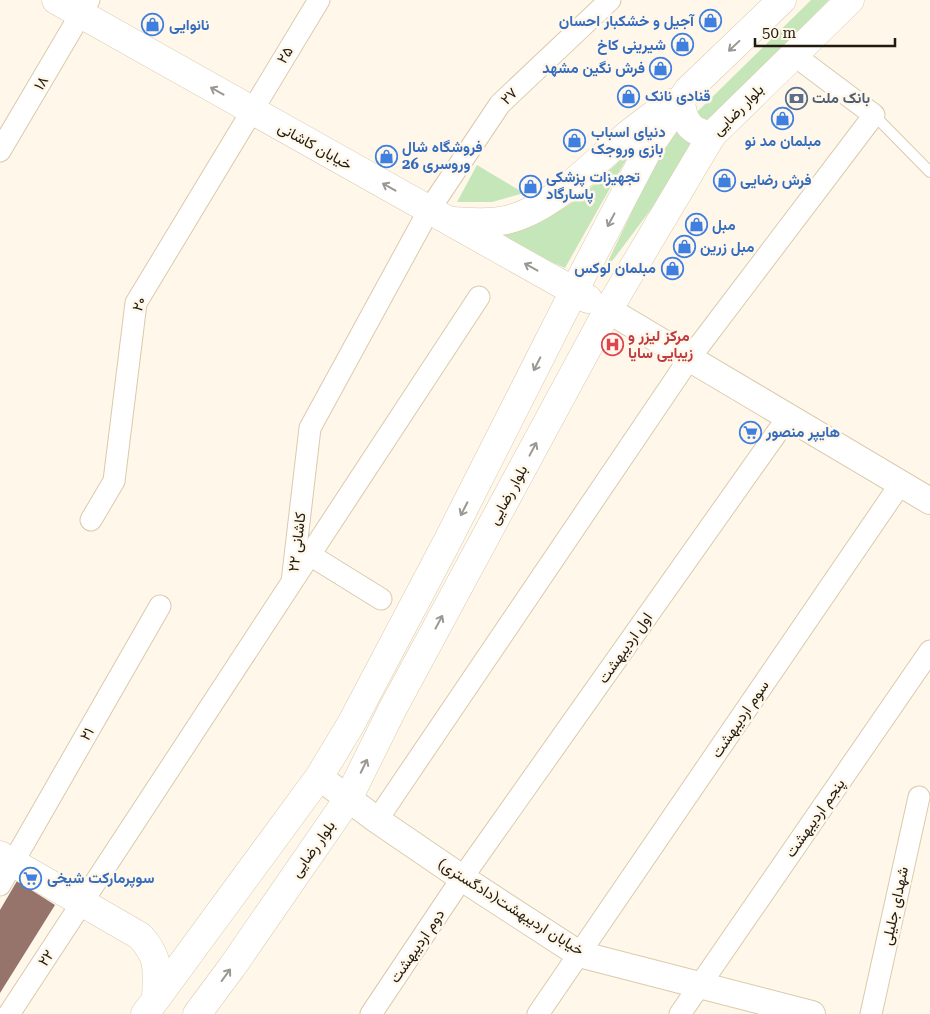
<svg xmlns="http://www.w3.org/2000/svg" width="930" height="1014" font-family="'Roboto Serif',Vazirmatn,serif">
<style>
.green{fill:#c5e6b9}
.building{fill:#96746c}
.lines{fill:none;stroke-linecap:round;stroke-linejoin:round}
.service-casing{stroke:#dbcaac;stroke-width:12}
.minor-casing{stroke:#dbcaac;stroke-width:23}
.tertiary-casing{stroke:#dbcaac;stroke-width:28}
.secondary-casing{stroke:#dbcaac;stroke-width:29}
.service{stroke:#fff;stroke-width:10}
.minor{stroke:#fff;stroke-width:21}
.tertiary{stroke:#fff;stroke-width:26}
.secondary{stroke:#fff;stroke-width:28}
.oneway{stroke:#9b9893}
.labels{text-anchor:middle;stroke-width:5;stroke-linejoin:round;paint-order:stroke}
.shop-label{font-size:15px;font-weight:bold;fill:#366cbe;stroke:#fef7ea;text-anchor:start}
.street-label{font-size:15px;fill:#201a0f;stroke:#fef7ea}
.service-label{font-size:15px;font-weight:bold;fill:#4e5e75;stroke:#fef7ea;text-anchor:start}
.health-label{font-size:15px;font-weight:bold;fill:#be3a42;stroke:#fef7ea;text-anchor:start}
</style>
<rect width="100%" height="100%" fill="#fef7ea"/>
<g class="green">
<path d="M811 0H829L704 124 695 114Z"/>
<path d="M672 128 684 139 699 145 601 276Z"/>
<path d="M631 151 565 268 486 233C502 230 520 228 535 223 573 209 602 176 631 151Z"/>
<path d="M477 165 524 193 492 202H457Z"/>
</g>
<path class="building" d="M17 881 55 905 0 993V910Z"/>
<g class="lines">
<defs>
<path id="service" d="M874 115 930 172"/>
<g id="minor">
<path d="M0 151 89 0"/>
<path d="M91 520 114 481 136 303 319 0"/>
<path d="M310 555 381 599"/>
<path d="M294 579 479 297"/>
<path d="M377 820 689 359 874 115 794 55"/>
<path d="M0 885 160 606"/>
<path d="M9 1014 292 582 310 428 429 210 500 104 610 0"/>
<path d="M371 1014 462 878 788 417"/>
<path d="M538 1014 901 483"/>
<path d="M680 1014 930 651"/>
<path d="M871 1014 919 797"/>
</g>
<g id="tertiary">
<path d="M608 310 930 501"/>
<path d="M319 777 377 820 462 878 579 954 812 1014"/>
</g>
<g id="secondary">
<path d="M56 0 588 299"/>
<path d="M681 102C683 122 691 133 712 135"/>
<path d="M453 221C471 222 488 224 506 220 551 210 590 166 625 137 639 125 655 114 670 103"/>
<path d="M0 855 140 936C160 958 157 969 156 998"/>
<path d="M145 1014 319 777 351 724 448 540 574 291 651 144 688 90 782 0"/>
<path d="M197 1014 232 967 348 799 392 710 608 310 712 135 850 0"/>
</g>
</defs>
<use href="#service" class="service-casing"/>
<use href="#minor" class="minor-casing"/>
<use href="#tertiary" class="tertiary-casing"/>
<use href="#secondary" class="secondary-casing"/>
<use href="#service" class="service"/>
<use href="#minor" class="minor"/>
<use href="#tertiary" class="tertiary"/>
<use href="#secondary" class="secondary"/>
</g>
<defs><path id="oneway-shaft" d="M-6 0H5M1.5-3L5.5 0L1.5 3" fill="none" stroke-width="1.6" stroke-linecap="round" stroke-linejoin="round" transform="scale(1.25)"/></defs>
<g class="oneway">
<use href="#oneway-shaft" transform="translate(734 46) rotate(137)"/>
<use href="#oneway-shaft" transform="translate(217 91) rotate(-151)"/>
<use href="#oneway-shaft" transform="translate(389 187) rotate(-151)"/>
<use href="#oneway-shaft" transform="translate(611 220) rotate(118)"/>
<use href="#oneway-shaft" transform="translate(531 267) rotate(-151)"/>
<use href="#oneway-shaft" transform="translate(537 364) rotate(117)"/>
<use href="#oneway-shaft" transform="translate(533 449) rotate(-62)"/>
<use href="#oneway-shaft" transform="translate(464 509) rotate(117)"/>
<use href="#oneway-shaft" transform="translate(439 622) rotate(-62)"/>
<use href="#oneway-shaft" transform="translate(364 766) rotate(-64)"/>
<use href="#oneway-shaft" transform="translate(226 975) rotate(-54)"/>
</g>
<defs>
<symbol id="shop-ring" viewBox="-11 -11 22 22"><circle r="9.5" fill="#fef7ea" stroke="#3f7fe0" stroke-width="1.5"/><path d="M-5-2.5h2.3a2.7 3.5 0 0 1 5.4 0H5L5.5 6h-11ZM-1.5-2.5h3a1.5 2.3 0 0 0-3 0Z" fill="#3f7fe0"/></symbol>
<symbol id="bank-ring" viewBox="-11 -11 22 22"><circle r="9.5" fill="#fef7ea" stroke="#5c6f8a" stroke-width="1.5"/><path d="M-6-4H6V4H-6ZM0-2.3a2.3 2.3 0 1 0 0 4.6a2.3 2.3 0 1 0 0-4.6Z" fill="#5c6f8a"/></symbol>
<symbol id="hospital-ring" viewBox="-11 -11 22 22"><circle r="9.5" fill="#fef7ea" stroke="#e0444e" stroke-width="1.5"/><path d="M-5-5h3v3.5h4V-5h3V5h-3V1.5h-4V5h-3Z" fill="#e0444e"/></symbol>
<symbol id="supermarket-ring" viewBox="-11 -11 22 22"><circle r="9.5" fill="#fef7ea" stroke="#3f7fe0" stroke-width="1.5"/><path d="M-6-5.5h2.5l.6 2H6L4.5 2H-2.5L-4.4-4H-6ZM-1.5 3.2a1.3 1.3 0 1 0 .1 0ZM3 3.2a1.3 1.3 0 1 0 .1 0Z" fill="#3f7fe0"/></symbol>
</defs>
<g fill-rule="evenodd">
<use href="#shop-ring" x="698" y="8" width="25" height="25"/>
<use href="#shop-ring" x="140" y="12" width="25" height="25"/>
<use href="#shop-ring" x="670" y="32" width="25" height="25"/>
<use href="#shop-ring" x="648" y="56" width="25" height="25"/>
<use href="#shop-ring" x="616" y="84" width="25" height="25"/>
<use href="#bank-ring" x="784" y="86" width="25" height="25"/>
<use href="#shop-ring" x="770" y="106" width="25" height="25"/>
<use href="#shop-ring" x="562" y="128" width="25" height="25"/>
<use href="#shop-ring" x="374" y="144" width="25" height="25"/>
<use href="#shop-ring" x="712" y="168" width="25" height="25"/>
<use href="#shop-ring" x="518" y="174" width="25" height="25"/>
<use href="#shop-ring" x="684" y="212" width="25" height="25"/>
<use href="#shop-ring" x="672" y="234" width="25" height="25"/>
<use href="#shop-ring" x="660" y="256" width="25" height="25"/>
<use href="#hospital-ring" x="600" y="332" width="25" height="25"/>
<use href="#supermarket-ring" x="738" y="420" width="25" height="25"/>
<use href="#supermarket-ring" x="18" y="866" width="25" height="25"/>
</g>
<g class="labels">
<g class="shop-label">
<text x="694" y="26" text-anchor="end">آجیل و خشکبار احسان</text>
<text x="169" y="30">نانوایی</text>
<text x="666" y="50" text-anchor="end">شیرینی کاخ</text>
<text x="645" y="73" text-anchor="end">فرش نگین مشهد</text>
<text x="645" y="101">قنادی نانک</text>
<text x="591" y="137">دنیای اسباب<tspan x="591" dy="17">بازی وروجک</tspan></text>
<text x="783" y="146" text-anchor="middle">مبلمان مد نو</text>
<text x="402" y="152">فروشگاه شال<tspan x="402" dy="17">وروسری 26</tspan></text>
<text x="546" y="182">تجهیزات پزشکی<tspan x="546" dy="17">پاسارگاد</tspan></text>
<text x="740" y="185">فرش رضایی</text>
<text x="712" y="230">مبل</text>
<text x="700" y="252">مبل زرین</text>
<text x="656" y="273" text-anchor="end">مبلمان لوکس</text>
<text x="766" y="437">هایپر منصور</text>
<text x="47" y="883">سوپرمارکت شیخی</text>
</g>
<g class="street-label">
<text transform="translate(285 55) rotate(-59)" y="5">۲۵</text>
<text transform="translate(41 83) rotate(-59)" y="5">۱۸</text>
<text transform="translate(509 96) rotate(-45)" y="5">۲۷</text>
<text transform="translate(738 110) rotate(-45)" y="5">بلوار رضایی</text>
<text transform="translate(315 146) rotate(29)" y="5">خیابان کاشانی</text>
<text transform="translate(139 304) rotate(-71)" y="5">۲۰</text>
<text transform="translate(508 495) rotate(-62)" y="5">بلوار رضایی</text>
<text transform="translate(297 542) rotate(-83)" y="5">کاشانی ۲۲</text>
<text transform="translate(625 648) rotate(-55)" y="5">اول اردیبهشت</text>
<text transform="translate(740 719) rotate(-56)" y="5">سوم اردیبهشت</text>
<text transform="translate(87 734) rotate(-60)" y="5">۲۱</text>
<text transform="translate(815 818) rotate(-55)" y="5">پنجم اردیبهشت</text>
<text transform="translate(313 849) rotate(-55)" y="5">بلوار رضایی</text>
<text transform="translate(895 906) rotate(-78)" y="5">شهدای جلیلی</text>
<text transform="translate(511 907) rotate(32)" y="5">خیابان اردیبهشت(دادگستری)</text>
<text transform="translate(417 946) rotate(-56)" y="5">دوم اردیبهشت</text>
<text transform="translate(46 958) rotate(-57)" y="5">۲۲</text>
</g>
<g class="service-label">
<text x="812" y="103">بانک ملت</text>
</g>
<g class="health-label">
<text x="628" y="341">مرکز لیزر و<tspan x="628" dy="17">زیبایی سایا</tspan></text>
</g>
</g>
<path d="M755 38v8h140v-8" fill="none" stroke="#201a0f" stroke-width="2.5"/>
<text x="762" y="38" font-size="15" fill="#201a0f" stroke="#fef7ea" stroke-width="4" paint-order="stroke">50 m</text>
</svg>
